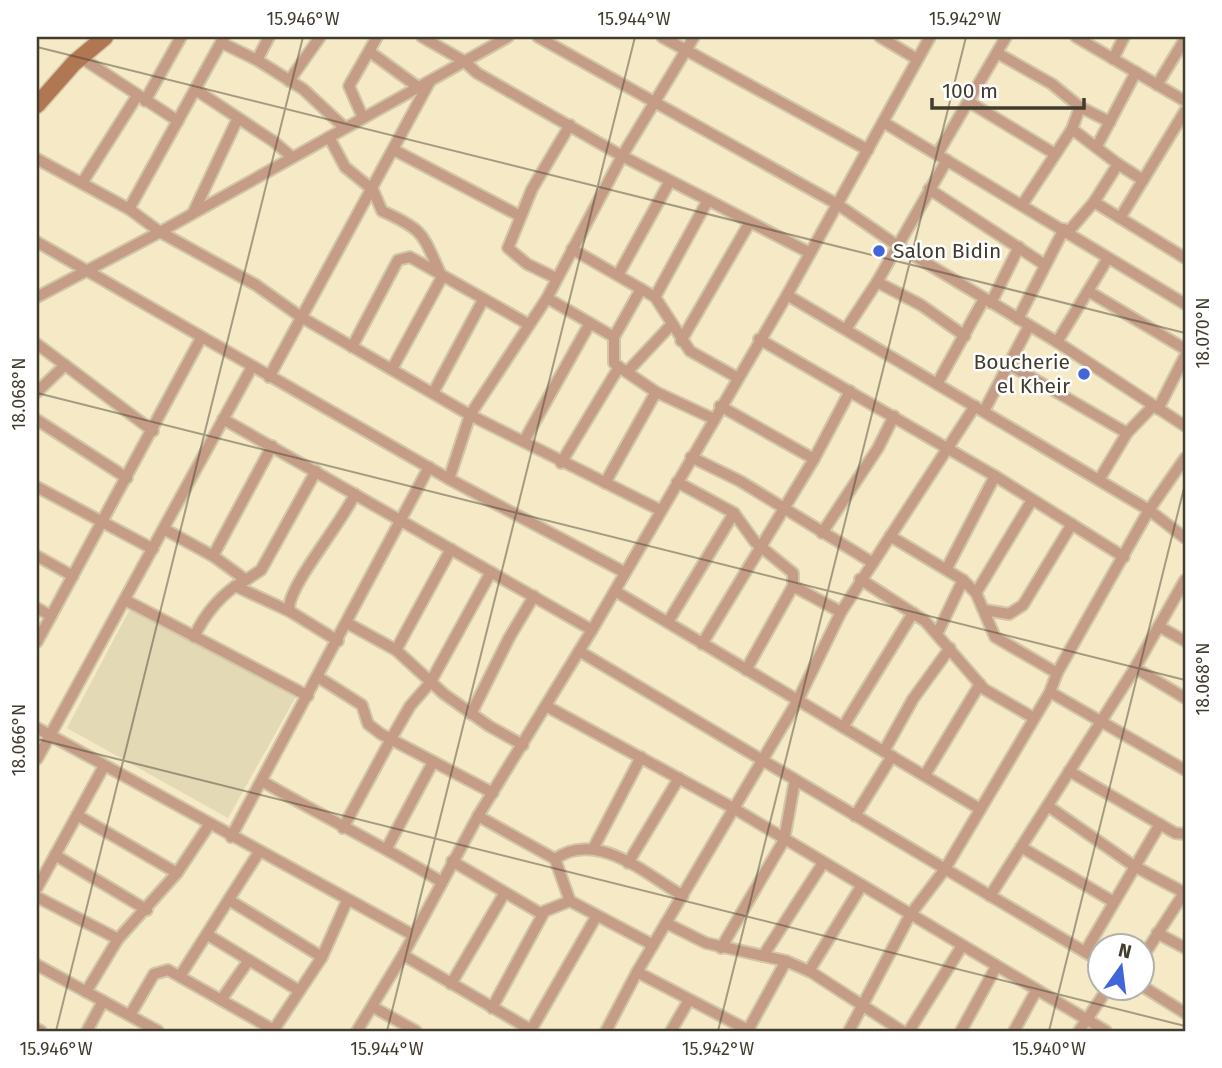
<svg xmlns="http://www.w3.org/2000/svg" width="1222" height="1068" font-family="'Fira Sans',sans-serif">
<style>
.sand{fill:#e3d9b5}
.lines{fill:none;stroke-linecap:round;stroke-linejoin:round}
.street-casing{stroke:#d2c6a8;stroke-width:14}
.secondary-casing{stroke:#d2c6a8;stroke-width:19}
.street{stroke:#c59d86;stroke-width:10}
.secondary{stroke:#b17753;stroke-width:16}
.ticks{fill:none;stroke:#423c2e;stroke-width:2;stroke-opacity:0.45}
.poi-dot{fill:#4166d8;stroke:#fff;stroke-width:2.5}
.labels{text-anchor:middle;stroke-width:5;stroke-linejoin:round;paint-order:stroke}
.poi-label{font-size:21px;fill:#423c2e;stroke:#fff;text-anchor:start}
.neatline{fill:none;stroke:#423c2e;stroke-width:2.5}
.ticks-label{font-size:18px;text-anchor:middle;fill:#423c2e}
</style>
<rect width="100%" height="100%" fill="#f6e9c6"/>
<path class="sand" d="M131 607 298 693 228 818 67 728Z"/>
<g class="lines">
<defs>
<g id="street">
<path d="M422 37 464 61 477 73 622 156 694 37"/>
<path d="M538 37 837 204 898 246 1057 342 1185 426"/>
<path d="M662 37 868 150"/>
<path d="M880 37 917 59"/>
<path d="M1076 37 1185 101"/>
<path d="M222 43 257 60 269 37"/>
<path d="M370 52 418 87"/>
<path d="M997 53 1052 84 1080 107 1072 129 1022 205"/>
<path d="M80 57 178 121"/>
<path d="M1113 59 1124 37"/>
<path d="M257 60 303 89 345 128"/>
<path d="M289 81 320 37"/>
<path d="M1157 85 1185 39"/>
<path d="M196 90 273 141 292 157"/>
<path d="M145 101 181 37"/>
<path d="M969 102 1055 154"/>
<path d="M1080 107 1110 122"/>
<path d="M363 118 349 86 377 37"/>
<path d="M883 122 1185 304"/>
<path d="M329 137 345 167 373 190 382 211C427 231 422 235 442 277L392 369"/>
<path d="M1097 146 1136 72"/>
<path d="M394 150 520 216"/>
<path d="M938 153 1006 37"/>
<path d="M37 159 129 209 160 232 256 285 301 317 470 415 660 510"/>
<path d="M1118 164 1143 180"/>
<path d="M82 183 137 96"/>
<path d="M929 189 1045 265"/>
<path d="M708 200 810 253"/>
<path d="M1094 202 1185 258"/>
<path d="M129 209 224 37"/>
<path d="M194 211 238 118"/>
<path d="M1120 218 1185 111"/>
<path d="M1069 231 1094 202 1118 164 1072 129"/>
<path d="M37 242 449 479 624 572"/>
<path d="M572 249 655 297 690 351 738 378"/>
<path d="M618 275 670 181"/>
<path d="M556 278 527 264 508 248 532 189 570 125"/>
<path d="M877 282 921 305 965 336"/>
<path d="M1088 291 1185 349"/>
<path d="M787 295 1149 510 1185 538"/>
<path d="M37 297 160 232 508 37"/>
<path d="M547 298 614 337V363L619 367 561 463"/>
<path d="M991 303 1019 247"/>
<path d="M1018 319 1064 229"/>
<path d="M846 329 877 282 947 160"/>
<path d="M614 337 641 289"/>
<path d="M759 339 995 476 1124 557"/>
<path d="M681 341 750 222"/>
<path d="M1057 342 1108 258"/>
<path d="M37 344 153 431"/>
<path d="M352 347 398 260 410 257 528 324"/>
<path d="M1010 365 1127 433"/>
<path d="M619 367 656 392 714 419"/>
<path d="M627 372 672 324"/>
<path d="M269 377 430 81"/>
<path d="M937 384 984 299"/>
<path d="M37 392 65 365"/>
<path d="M433 393 483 300"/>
<path d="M720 406 814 459"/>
<path d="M1158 409 1185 356"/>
<path d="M984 411 1029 326"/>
<path d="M223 419 592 630"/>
<path d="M37 420 127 478"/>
<path d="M524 441 590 323"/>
<path d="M691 457 740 481 873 563"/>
<path d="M449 479 470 415 547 298 622 156 708 200 655 297"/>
<path d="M1099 480 1127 433 1153 406"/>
<path d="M677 482 734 513 755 542 793 573V586L841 612"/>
<path d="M605 483 656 392"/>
<path d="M37 487 153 549"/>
<path d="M164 529 213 556 246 580 261 570 316 471"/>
<path d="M822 533 878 448 894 416"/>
<path d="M890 536 963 580 976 593 995 637 1057 673"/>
<path d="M37 556 73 576"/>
<path d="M213 556 272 446"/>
<path d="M947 568 995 476"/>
<path d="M860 579 925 621 984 689 1034 718"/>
<path d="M235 586 291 612"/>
<path d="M615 591 980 809"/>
<path d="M976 593 1032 500"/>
<path d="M125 600 308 696"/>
<path d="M37 608 51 616"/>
<path d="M985 610 1009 614 1023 605 1072 524"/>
<path d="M668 622 734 513"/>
<path d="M347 623 396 650 444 694 489 726 523 745"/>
<path d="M1160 627 1185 641"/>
<path d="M937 634 963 580"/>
<path d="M194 637C204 615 223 591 246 580"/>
<path d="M338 641 291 612 289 607C292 581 341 524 355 494"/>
<path d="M37 642 201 338"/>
<path d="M702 644 814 459 850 391"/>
<path d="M396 650 451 549"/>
<path d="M579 651 1100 961"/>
<path d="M1135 668 1185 698"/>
<path d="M746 670 793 586"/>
<path d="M318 677 362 705 368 724 381 734 493 793"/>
<path d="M1050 692 1185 770"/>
<path d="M546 706 735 809 1106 1031"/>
<path d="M471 714 509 638 534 596"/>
<path d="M843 727 913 613"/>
<path d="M37 728 413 935"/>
<path d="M884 751 913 699 950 648"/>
<path d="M37 759 252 367"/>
<path d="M1069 771 1175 833 1185 834"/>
<path d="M925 775 980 684"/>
<path d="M262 781C321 816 382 845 440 881"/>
<path d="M1048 806 1134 866 1185 893"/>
<path d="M77 815 177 873"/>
<path d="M478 816 555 859C597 829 647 875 683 896"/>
<path d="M855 816 892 756"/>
<path d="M343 828 391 739 410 706 430 683 491 572"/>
<path d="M231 837 429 467"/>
<path d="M594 847 641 757"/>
<path d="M1021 847 1112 901"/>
<path d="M387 848 433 762"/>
<path d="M55 855 147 910"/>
<path d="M555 859 570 901"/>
<path d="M452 861 540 913 570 901 653 945"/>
<path d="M628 863 679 778"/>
<path d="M37 888 104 766"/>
<path d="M990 896 1135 668 1185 580"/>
<path d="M37 897 118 939"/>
<path d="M229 900 322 957"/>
<path d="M666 923 706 943 786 961 811 972 902 1031"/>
<path d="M1157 933 1185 948"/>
<path d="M208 935 298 990"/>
<path d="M721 948 784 840 795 780"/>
<path d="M1085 952 1160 824"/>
<path d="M403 955 533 1031"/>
<path d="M763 956 823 863"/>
<path d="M1142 958 1184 893"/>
<path d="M37 965 158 1031"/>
<path d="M809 971 862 885"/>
<path d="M637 972 750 1031"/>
<path d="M180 976 259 852"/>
<path d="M451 984 504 894"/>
<path d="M1142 986 1185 1013"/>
<path d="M86 992 118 939 177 873 209 825"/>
<path d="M221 1000 249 960"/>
<path d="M373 1007 416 1031"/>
<path d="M492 1008 543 914"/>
<path d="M130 1015 154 974 168 970 274 1030"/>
<path d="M37 1029 41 1031"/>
<path d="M531 1030 596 917"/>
<path d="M748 1030 786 961"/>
<path d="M87 1031 103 1001"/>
<path d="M273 1031 322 957 347 901"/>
<path d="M357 1031 403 955 478 816 592 630 787 295 930 37"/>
<path d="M606 1031 637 972 798 700 841 612 975 406"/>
<path d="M671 1031 689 1000"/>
<path d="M849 1031 910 915 945 869 1050 692 1057 673 1149 510 1185 458"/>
<path d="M909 1031 962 946"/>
<path d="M961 1031 996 967"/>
<path d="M1014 1031 1036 991"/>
<path d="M1079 1031 1108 988"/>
</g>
<path id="secondary" d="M37 105 74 63 105 37"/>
</defs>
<use href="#street" class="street-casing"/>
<use href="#secondary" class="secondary-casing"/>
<use href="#street" class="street"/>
<use href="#secondary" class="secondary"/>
</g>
<path class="ticks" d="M37 47 1185 333M37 393 1185 680M37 739 1185 1026M56 1031 303 37M387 1031 635 37M718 1031 966 37M1049 1031 1185 484"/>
<g class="poi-dot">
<circle cx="879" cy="251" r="7"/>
<circle cx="1084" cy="374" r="7"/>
</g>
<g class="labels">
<g class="poi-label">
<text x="893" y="258">Salon Bidin</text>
<text x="1070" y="369" text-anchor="end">Boucherie<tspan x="1070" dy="24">el Kheir</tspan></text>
</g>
</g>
<rect width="1222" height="1068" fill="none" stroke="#ffffff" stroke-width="77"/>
<g transform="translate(1121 967) rotate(14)"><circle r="33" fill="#ffffff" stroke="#b3b1ab" stroke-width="2"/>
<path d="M0-5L12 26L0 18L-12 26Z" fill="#4166d8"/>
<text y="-10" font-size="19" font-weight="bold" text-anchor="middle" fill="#423c2e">N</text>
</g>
<path d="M932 98v10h152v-10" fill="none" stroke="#423c2e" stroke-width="3.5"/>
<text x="942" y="98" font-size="21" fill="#423c2e" stroke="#ffffff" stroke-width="5" paint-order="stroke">100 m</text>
<rect x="38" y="38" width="1146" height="992" class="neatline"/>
<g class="ticks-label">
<text x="303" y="25">15.946°W</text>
<text x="634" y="25">15.944°W</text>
<text x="965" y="25">15.942°W</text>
<text transform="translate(1203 333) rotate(-90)" y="6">18.070°N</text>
<text transform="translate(19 394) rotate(-90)" y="6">18.068°N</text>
<text transform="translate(1203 679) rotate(-90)" y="6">18.068°N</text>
<text transform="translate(19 740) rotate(-90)" y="6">18.066°N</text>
<text x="56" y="1055">15.946°W</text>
<text x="387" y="1055">15.944°W</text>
<text x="718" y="1055">15.942°W</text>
<text x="1049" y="1055">15.940°W</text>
</g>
</svg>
